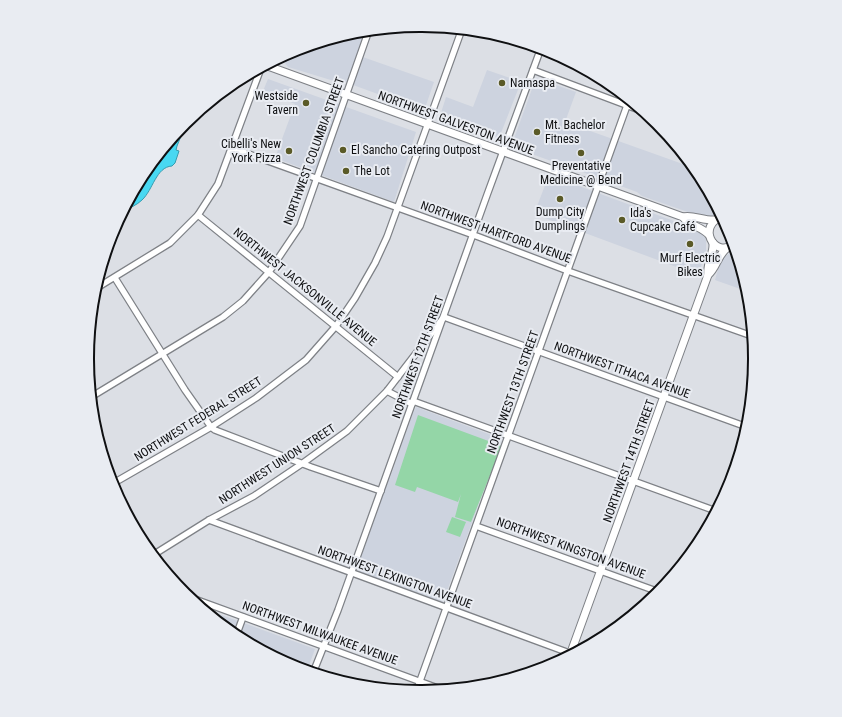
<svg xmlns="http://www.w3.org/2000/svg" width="842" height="717" font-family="'Roboto Condensed',sans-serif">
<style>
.built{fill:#cdd3df}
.green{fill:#94d6a7}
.water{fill:#48d8f2;stroke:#379caf}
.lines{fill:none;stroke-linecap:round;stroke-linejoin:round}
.minor-casing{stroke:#7e8186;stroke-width:8}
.tertiary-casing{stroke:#7e8186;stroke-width:9}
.minor{stroke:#fff;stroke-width:5.5}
.tertiary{stroke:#fff;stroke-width:7}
.poi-dot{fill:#5a5a27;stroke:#e9ecf2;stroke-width:1.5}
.labels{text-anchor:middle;stroke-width:4;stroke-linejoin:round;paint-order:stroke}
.poi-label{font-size:12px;fill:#0f1012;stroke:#e9ecf2;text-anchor:start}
.street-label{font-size:12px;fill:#0f1012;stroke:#e9ecf2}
.rim{fill:none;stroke:#0f1012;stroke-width:2}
</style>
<rect width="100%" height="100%" fill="#dcdfe5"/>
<g class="built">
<path d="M365 30 357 55 434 82 424 111 345 82 344 84 288 67 285 63V58L287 55 294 50 356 31Z"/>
<path d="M487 70 521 82 499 138 440 116 446 97 473 107Z"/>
<path d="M536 78 576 92 565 122 694 168 698 173 720 213 715 217 705 218 642 196 637 192 566 166 564 163 556 161 554 162 512 147V144Z"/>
<path d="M268 79 416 132 394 202 275 158 295 104 263 91Z"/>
<path d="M549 175 701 231 706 239V253L698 275 534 214Z"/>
<path d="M735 250 747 288 746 291 715 280 721 259Z"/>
<path d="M416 407 494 436 500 437 502 440 443 602 358 571 357 568 379 507 378 503 387 480 390 478 413 413Z"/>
<path d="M202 608 315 649 307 671 293 667 236 636Z"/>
</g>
<g class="green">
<path d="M418 415 502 446 471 522 455 517 461 494 458 502 417 487 415 492 395 485Z"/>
<path d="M452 517 466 522 460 537 446 532Z"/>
</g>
<path class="water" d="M187 121 177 146 176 150 179 151 175 163 172 166C156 167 153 190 142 200 137 205 129 208 123 212L144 173Z"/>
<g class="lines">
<defs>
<g id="minor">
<path d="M533 70 642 111"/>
<path d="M232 148 479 237 568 271 752 336"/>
<path d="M198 215 398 377"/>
<path d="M115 278 185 390 211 427 215 430 311 467 381 491"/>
<path d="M95 289 170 243 198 215 218 184 261 68"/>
<path d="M387 391 412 404"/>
<path d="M91 397 223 317 243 301 269 272 300 226 369 30"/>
<path d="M413 401 716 511"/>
<path d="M112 484 211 427 256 398 306 360 336 326 355 298 375 263 387 237 462 29"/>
<path d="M209 520 572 654"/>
<path d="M476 526 659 592"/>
<path d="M153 555 209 520 254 496 303 463 347 431 387 391 444 317 747 427"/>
<path d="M189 597 443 690"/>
<path d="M236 636 243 617"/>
<path d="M313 673 338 610 487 195 541 48"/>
<path d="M416 692 629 100"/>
</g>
<g id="tertiary">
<path d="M265 65 683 217C689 226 701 226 709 235"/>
<path d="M683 217C691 214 704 221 715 220"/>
<path d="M722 217C697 225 713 258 733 245"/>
<path d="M708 275C717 267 717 256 727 248"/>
<path d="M570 655 708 275C706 264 714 254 713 243"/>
</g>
</defs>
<use href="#minor" class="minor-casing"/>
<use href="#tertiary" class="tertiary-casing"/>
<use href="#minor" class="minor"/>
<use href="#tertiary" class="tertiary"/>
</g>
<g class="poi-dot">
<circle cx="502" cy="83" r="4"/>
<circle cx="306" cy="103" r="4"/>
<circle cx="537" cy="132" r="4"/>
<circle cx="343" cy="150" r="4"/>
<circle cx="289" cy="151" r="4"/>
<circle cx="581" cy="153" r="4"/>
<circle cx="346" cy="171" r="4"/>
<circle cx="560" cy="199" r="4"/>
<circle cx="622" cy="220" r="4"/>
<circle cx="690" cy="244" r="4"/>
</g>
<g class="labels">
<g class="poi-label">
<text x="510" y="87">Namaspa</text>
<text x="298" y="100" text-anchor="end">Westside<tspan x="298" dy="14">Tavern</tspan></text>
<text x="545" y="129">Mt. Bachelor<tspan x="545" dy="14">Fitness</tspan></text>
<text x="281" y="148" text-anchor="end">Cibelli's New<tspan x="281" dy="14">York Pizza</tspan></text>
<text x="351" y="154">El Sancho Catering Outpost</text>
<text x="581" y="170" text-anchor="middle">Preventative<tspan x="581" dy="14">Medicine @ Bend</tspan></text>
<text x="354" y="175">The Lot</text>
<text x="560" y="216" text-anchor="middle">Dump City<tspan x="560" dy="14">Dumplings</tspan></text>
<text x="630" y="217">Ida's<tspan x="630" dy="14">Cupcake Café</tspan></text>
<text x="690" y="262" text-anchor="middle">Murf Electric<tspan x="690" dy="14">Bikes</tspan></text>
</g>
<g class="street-label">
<text transform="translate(456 123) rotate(20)" y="4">NORTHWEST GALVESTON AVENUE</text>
<text transform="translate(314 151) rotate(-70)" y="4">NORTHWEST COLUMBIA STREET</text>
<text transform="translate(496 232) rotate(20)" y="4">NORTHWEST HARTFORD AVENUE</text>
<text transform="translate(305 287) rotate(39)" y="4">NORTHWEST JACKSONVILLE AVENUE</text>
<text transform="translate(418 357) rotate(-70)" y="4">NORTHWEST 12TH STREET</text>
<text transform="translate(622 370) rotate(20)" y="4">NORTHWEST ITHACA AVENUE</text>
<text transform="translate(513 392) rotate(-70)" y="4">NORTHWEST 13TH STREET</text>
<text transform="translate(198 419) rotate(-32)" y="4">NORTHWEST FEDERAL STREET</text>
<text transform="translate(629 461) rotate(-70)" y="4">NORTHWEST 14TH STREET</text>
<text transform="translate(277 464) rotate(-33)" y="4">NORTHWEST UNION STREET</text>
<text transform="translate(571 548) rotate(20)" y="4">NORTHWEST KINGSTON AVENUE</text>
<text transform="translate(395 577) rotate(20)" y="4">NORTHWEST LEXINGTON AVENUE</text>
<text transform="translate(320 633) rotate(20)" y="4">NORTHWEST MILWAUKEE AVENUE</text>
</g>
</g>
<path d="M0 0H842V717H0ZM420 32H422A326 326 0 0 1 748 358V359A326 326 0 0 1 422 685H420A326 326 0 0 1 94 359V358A326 326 0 0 1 420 32Z" fill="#e9ecf2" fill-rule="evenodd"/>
<path class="rim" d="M420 32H422A326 326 0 0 1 748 358V359A326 326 0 0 1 422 685H420A326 326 0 0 1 94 359V358A326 326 0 0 1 420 32Z"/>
</svg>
